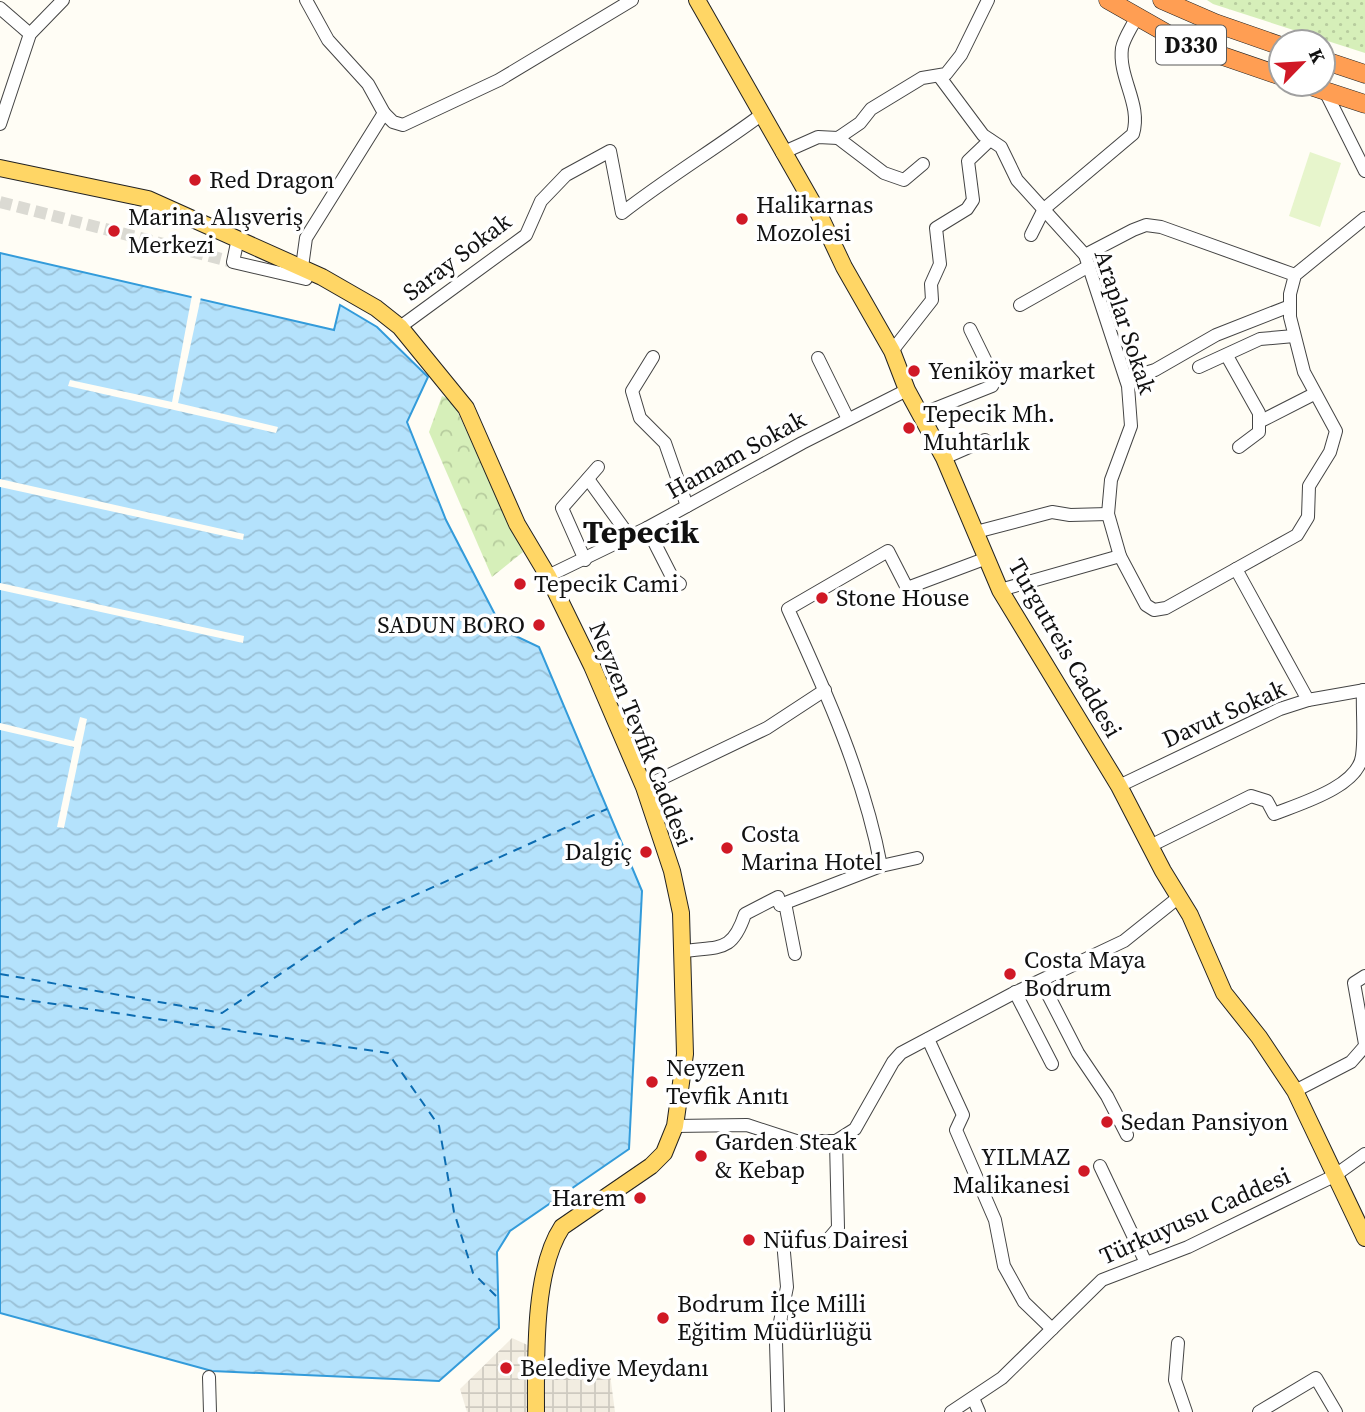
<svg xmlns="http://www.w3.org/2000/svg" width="1365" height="1412" font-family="'Source Serif 4',serif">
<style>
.grass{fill:url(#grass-dots)}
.park{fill:url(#park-crowns)}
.pitch{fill:#e7f5cc}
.plaza{fill:url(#plaza-grid)}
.water{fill:url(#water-waves);stroke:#339bda;stroke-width:2}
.pier{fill:#fffdf5}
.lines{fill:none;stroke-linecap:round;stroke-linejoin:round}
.ferry{stroke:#0c6cb1;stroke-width:2;stroke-dasharray:9 7;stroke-linecap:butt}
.minor-tunnel{stroke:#dbdad3;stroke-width:12;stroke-dasharray:12 6;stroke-linecap:butt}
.minor-casing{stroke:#444;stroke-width:14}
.major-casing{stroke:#222;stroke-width:18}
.highway-casing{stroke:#222;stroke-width:19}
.minor{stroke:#fff;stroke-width:12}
.major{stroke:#ffd665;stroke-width:16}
.highway{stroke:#ff9e53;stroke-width:18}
.poi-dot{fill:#d01926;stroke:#fff;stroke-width:2.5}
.labels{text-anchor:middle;stroke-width:7;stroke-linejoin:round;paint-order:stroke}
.shield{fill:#fff;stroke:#585858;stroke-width:2}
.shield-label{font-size:23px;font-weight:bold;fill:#111}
.poi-label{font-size:24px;fill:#111;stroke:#fff;text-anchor:start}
.street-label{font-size:24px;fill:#111;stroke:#fff}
.district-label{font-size:32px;font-weight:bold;fill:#111;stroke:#fff}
</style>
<defs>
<pattern id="grass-dots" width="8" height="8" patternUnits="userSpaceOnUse" patternTransform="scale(1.75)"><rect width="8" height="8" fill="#d6efb9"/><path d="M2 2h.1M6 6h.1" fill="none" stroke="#b7cc9e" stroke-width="1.8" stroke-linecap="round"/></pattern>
<pattern id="park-crowns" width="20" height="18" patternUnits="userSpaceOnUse" patternTransform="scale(1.75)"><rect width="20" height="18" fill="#d6efb9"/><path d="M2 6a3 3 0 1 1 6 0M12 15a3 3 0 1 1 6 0" fill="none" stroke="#b7cc9e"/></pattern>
<pattern id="plaza-grid" width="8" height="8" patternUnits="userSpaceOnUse" patternTransform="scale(1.75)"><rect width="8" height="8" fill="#f2ede1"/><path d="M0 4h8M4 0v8" fill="none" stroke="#cecac0"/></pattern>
<pattern id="water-waves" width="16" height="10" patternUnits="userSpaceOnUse" patternTransform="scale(1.75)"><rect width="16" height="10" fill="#b4e2fc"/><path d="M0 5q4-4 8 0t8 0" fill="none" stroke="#9ac1d7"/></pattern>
</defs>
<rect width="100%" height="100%" fill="#fffdf5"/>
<path class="grass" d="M1207 0H1365V53L1213 4Z"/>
<path class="park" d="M442 396 452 400 523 552 492 577 429 432Z"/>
<path class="pitch" d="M1310 152 1341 163 1320 227 1289 216Z"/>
<g class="plaza">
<path d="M512 1338 532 1347 528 1412H467L460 1389Z"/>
<path d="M544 1372 610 1374 615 1412H543Z"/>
</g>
<path class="water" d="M0 253 334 330 340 305 377 327 428 377 407 422 446 520 503 630 539 647 642 891 629 1149 510 1231 497 1252 499 1328 439 1381 212 1371 0 1313Z"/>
<g class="pier">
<path d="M192 295 201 297 178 403 278 427 276 433 68 386 70 380 172 402Z"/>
<path d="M0 479 244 534 243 540 0 487Z"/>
<path d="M0 583 244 636 243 643 0 590Z"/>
<path d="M80 717 87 719 64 828 57 827 74 747 0 730V723L74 741Z"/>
</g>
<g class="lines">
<g class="ferry">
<path d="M0 974 222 1013 362 919 607 809"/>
<path d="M0 996 388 1053 439 1126 454 1212 473 1273 499 1299"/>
</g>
<path class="minor-tunnel" d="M0 202 233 262"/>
<defs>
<g id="minor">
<path d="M306 0 328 40 368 84 384 113"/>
<path d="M0 8 30 34"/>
<path d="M939 76 983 135 1001 147 1017 180 1085 255 1128 386 1131 426 1111 480 1108 514 1120 556 1146 605 1154 610 1166 608 1236 569"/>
<path d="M1325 91 1365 171"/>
<path d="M0 124 30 34 63 0"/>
<path d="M838 138 884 173 904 180 923 164"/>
<path d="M782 153 818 137 838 138 860 123 871 109 922 78 946 74 961 55 988 0"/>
<path d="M1365 218 1295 275 1290 294V317L1304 372 1336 431 1330 452 1309 486 1308 517 1297 535 1236 569 1308 700 1365 690"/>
<path d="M1031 235 1044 209 1133 134C1142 104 1118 78 1122 48 1124 38 1132 27 1136 18"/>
<path d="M237 243 233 262 306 279"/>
<path d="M1085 255 1133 230 1146 225 1161 227 1295 275"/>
<path d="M302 267 306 238 384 113 393 122 403 125 499 80 632 0"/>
<path d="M1020 305 1089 266"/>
<path d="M400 327 526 235 541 201 566 175 610 151 622 213C667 178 715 149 761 115"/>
<path d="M892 351 932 300 931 284 940 264 936 228 967 209 973 200 968 161 990 140"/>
<path d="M1227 356 1259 413V432L1239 447"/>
<path d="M653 357 632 391 640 418 665 443 687 506"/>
<path d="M818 358 848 419"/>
<path d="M1199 367 1260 339 1294 336"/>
<path d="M1126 379 1155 370 1216 335 1290 306"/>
<path d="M919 415 992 386 995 380 970 329"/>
<path d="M1261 421 1314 394"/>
<path d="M944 458 985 440"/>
<path d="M588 479 630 537"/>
<path d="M647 528 673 579 680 584"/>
<path d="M976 532 1052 512 1070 515 1108 514"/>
<path d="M585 560 562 508 598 467"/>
<path d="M548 576 647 528 802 443 907 390"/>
<path d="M1000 590 1120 556"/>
<path d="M1119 786 1280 709 1308 700"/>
<path d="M644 787 767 728 825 690"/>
<path d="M1150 846 1251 796 1267 801 1274 814C1299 804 1358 787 1362 756 1365 735 1362 711 1363 690"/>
<path d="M917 858 881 866C864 776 826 692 788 609L888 551 907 588 987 558"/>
<path d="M785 903 795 954"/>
<path d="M684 951C720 946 732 953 745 914L778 897 780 905 881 866"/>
<path d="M1365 976 1354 983 1365 1044"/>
<path d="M1041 981 1078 1053 1107 1096 1127 1135"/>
<path d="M1015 992 1052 1064"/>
<path d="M928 1039 963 1115 956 1130 995 1220 1004 1266 1024 1302 1052 1329"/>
<path d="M1295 1091 1351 1062 1365 1046"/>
<path d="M675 1126 747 1125 796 1141H836L855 1129 893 1062 901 1053 1012 994 1124 941 1179 897"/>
<path d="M1100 1166 1146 1263"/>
<path d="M1178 1343 1175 1380 1186 1412"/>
<path d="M209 1377 210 1412"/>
<path d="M973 1398 979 1412"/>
<path d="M778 1412 776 1342 787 1287 783 1241 826 1242 838 1228 836 1141"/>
<path d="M951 1412 1002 1378 1102 1280 1188 1247 1334 1176 1365 1154"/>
<path d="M1259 1412 1316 1378 1336 1412"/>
</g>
<g id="major">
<path d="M697 0 819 214 844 267 892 351 907 390 944 458 1000 590 1119 786 1163 871 1190 915 1224 993 1259 1037 1295 1091 1365 1238"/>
<path d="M0 168 148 199 322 277 376 308 400 327 466 408 517 524 548 576 592 666 644 787 672 871 681 913 685 1054 675 1126 664 1153 651 1166 562 1227C533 1271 536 1359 536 1412"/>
</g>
<g id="highway">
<path d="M1108 0 1182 42 1281 76"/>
<path d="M1162 0 1215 23 1281 46"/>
<path d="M1323 60 1365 74"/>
<path d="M1304 84 1365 104"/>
</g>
</defs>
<use href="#minor" class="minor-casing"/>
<use href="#major" class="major-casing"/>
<use href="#highway" class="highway-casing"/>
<use href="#minor" class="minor"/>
<use href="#major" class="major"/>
<use href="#highway" class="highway"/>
</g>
<g class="poi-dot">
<circle cx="195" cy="180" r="7"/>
<circle cx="742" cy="219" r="7"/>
<circle cx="114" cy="231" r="7"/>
<circle cx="914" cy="371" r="7"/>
<circle cx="909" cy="428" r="7"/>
<circle cx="520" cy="584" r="7"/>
<circle cx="822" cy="598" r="7"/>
<circle cx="539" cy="625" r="7"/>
<circle cx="727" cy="848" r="7"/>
<circle cx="646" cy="852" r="7"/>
<circle cx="1010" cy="974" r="7"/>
<circle cx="652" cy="1082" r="7"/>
<circle cx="1107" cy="1122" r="7"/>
<circle cx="701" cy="1156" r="7"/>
<circle cx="1084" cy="1171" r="7"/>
<circle cx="640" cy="1198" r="7"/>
<circle cx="749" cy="1240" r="7"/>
<circle cx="663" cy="1318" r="7"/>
<circle cx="506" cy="1368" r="7"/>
</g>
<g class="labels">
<rect class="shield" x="1156" y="25.5" width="70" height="39" rx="5"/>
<g class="shield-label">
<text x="1191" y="53">D330</text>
</g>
<g class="poi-label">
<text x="209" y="188">Red Dragon</text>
<text x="756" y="213">Halikarnas<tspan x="756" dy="28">Mozolesi</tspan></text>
<text x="128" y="225">Marina Alışveriş<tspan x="128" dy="28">Merkezi</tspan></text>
<text x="928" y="379">Yeniköy market</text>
<text x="923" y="422">Tepecik Mh.<tspan x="923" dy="28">Muhtarlık</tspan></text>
<text x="534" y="592">Tepecik Cami</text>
<text x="836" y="606">Stone House</text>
<text x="525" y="633" text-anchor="end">SADUN BORO</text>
<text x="741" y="842">Costa<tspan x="741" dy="28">Marina Hotel</tspan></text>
<text x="632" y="860" text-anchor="end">Dalgiç</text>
<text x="1024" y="968">Costa Maya<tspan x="1024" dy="28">Bodrum</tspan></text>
<text x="666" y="1076">Neyzen<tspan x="666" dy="28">Tevfik Anıtı</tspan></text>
<text x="1121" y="1130">Sedan Pansiyon</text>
<text x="715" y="1150">Garden Steak<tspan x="715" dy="28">&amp; Kebap</tspan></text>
<text x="1070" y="1165" text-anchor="end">YILMAZ<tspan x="1070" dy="28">Malikanesi</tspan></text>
<text x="626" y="1206" text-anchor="end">Harem</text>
<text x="763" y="1248">Nüfus Dairesi</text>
<text x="677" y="1312">Bodrum İlçe Milli<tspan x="677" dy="28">Eğitim Müdürlüğü</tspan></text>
<text x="520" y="1376">Belediye Meydanı</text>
</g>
<g class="street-label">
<text transform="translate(457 257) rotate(-37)" y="8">Saray Sokak</text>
<text transform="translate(1125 322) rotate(72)" y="8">Araplar Sokak</text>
<text transform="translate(736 455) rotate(-29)" y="8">Hamam Sokak</text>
<text transform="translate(1065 648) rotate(60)" y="8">Turgutreis Caddesi</text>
<text transform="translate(1224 714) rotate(-24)" y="8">Davut Sokak</text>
<text transform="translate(641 734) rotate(68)" y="8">Neyzen Tevfik Caddesi</text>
<text transform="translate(1195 1216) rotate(-24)" y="8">Türkuyusu Caddesi</text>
</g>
<g class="district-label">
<text x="641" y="543">Tepecik</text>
</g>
</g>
<g transform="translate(1302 63) rotate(65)"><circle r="33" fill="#ffffff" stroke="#a0a0a0" stroke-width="2"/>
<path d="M0-5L12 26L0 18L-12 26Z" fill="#d01926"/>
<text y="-10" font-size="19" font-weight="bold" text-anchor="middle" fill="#111111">K</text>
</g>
</svg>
